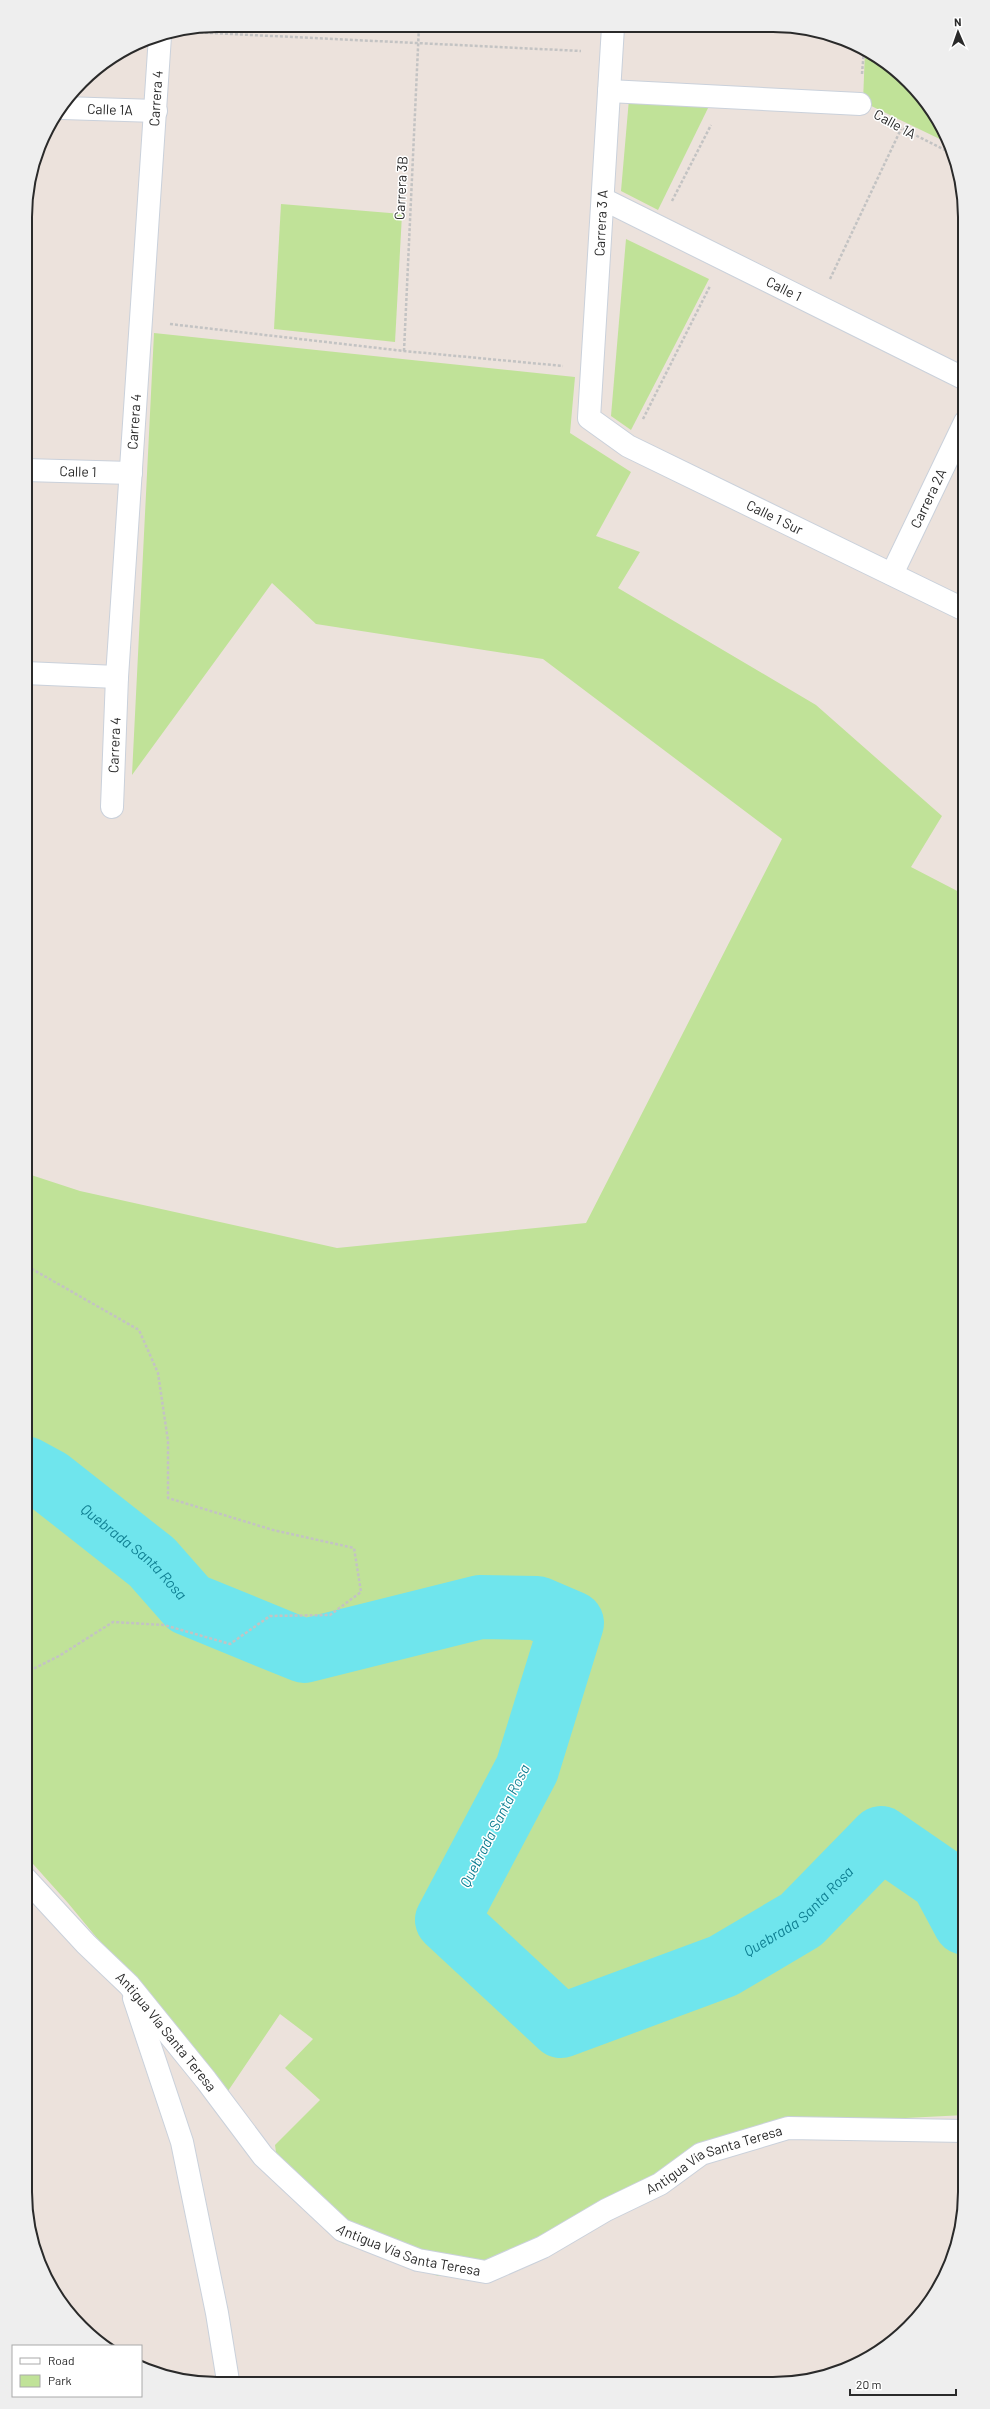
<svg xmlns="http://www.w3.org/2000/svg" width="990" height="2409" font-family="Barlow,sans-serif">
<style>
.green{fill:#c0e298}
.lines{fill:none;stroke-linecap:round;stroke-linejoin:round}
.river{stroke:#6fe5ed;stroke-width:64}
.minor-casing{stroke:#cad1db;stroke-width:24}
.path{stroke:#c3c3c3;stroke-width:2.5;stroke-dasharray:3 2;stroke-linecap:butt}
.minor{stroke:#fff;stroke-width:22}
.labels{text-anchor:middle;stroke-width:3;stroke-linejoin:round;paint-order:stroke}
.street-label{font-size:14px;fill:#2a2a2a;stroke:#fff}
.water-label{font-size:15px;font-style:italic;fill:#0f7f92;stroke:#fff}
.rim{fill:none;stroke:#2a2a2a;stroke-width:2}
</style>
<rect width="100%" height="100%" fill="#ece2dc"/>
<g class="green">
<path d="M865 50 909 81 939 121 948 143 863 102Z"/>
<path d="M629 99 711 102 658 210 621 191Z"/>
<path d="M281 204 402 214 395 342 274 329Z"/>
<path d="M626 239 709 279 631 430 611 416Z"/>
<path d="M154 333 575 377 570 433 631 472 596 536 640 552 618 588 816 705 942 816 911 867 965 895V2115L866 2120 781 2118 719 2146 487 2265 438 2276 342 2243 280 2181 275 2145 320 2100 285 2068 313 2039 280 2014 226 2094 68 1903 25 1855V1173L80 1191 337 1248 586 1223 782 839 543 659 316 624 272 583 132 775Z"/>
</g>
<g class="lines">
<path class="river" id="s1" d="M25 1468 49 1481 152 1562 189 1604 304 1651 480 1607 537 1608 572 1623 527 1769 447 1920 561 2026 723 1966 801 1920 881 1838 942 1880 965 1923"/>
<defs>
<g id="minor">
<path id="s2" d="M613 27 589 418 628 446 965 610"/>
<path d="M609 91 860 104"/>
<path id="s3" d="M63 108 156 111"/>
<path id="s4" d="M603 199 965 379"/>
<path id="s5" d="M25 470 131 473"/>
<path id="s6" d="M892 574 965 422"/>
<path d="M25 673 117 677"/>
<path id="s7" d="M112 807 117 677 160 36"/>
<path id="s8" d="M25 1878 86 1944 129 1985 206 2080 263 2156 342 2230 418 2260 486 2272 543 2247 606 2210 660 2184 701 2154 788 2128 965 2131"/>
<path d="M134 1998 182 2142 217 2313 228 2381"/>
</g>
</defs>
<use href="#minor" class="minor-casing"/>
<g class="path">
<path d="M190 32 581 51"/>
<path d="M862 74 864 49"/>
<path d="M885 120 953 154"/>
<path d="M672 201 711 125"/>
<path d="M830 279 901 129"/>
<path d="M170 324 404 351 563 366"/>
<path d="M404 351 419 26"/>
<path d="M643 419 710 286"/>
<path d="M25 1673 59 1656 113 1622 164 1625 230 1644 270 1616 330 1615 361 1592 354 1548 273 1530 168 1498V1441L158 1373 139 1330 25 1265"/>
</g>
<use href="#minor" class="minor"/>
</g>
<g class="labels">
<g class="street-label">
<text dy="5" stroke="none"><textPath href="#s7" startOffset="710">Carrera 4</textPath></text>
<text dy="5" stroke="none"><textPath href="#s3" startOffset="47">Calle 1A</textPath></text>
<text transform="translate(895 124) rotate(29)" y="5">Calle 1A</text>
<text transform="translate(401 188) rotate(-87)" y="5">Carrera 3B</text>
<text transform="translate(601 223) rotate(-87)" y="5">Carrera 3 A</text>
<text dy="5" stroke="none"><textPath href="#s4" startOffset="202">Calle 1</textPath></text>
<text dy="5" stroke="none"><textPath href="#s7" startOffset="386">Carrera 4</textPath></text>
<text dy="5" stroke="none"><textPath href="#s5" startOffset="53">Calle 1</textPath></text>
<text dy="5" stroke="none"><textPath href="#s6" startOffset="84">Carrera 2A</textPath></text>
<text dy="5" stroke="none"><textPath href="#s2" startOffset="603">Calle 1 Sur</textPath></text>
<text dy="5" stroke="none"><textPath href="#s7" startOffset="62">Carrera 4</textPath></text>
<text dy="5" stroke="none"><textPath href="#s8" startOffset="209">Antigua Vía Santa Teresa</textPath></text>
<text dy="5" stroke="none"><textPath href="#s8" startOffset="881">Antigua Vía Santa Teresa</textPath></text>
<text dy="5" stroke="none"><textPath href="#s8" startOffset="545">Antigua Vía Santa Teresa</textPath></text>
</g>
<g class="water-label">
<text dy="5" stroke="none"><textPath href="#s1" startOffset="138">Quebrada Santa Rosa</textPath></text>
<text transform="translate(495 1826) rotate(-63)" y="5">Quebrada Santa Rosa</text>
<text dy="5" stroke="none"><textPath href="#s1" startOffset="1361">Quebrada Santa Rosa</textPath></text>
</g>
</g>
<path d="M0 0H990V2409H0ZM217 32H773A185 185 0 0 1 958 217V2192A185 185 0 0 1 773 2377H217A185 185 0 0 1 32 2192V217A185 185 0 0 1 217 32Z" fill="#eee" fill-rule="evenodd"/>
<path class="rim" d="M217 32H773A185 185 0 0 1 958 217V2192A185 185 0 0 1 773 2377H217A185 185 0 0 1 32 2192V217A185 185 0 0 1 217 32Z"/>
<rect x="12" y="2345" width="130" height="52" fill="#ffffff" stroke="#aaaaaa"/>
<rect x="20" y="2358" width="20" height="6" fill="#ffffff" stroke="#aaaaaa"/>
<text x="48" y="2365" font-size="12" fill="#2a2a2a">Road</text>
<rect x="20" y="2375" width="20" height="12" fill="#c0e298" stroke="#aaaaaa"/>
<text x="48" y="2385" font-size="12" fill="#2a2a2a">Park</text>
<g transform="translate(958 32) rotate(358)" stroke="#ffffff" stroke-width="3" paint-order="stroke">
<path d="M0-3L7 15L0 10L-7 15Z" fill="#2a2a2a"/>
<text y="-6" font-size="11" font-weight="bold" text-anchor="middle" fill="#2a2a2a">N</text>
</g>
<path d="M850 2389v6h106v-6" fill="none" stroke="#2a2a2a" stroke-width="2"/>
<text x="856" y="2389" font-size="12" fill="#2a2a2a" stroke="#ffffff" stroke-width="3" paint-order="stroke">20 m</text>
</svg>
